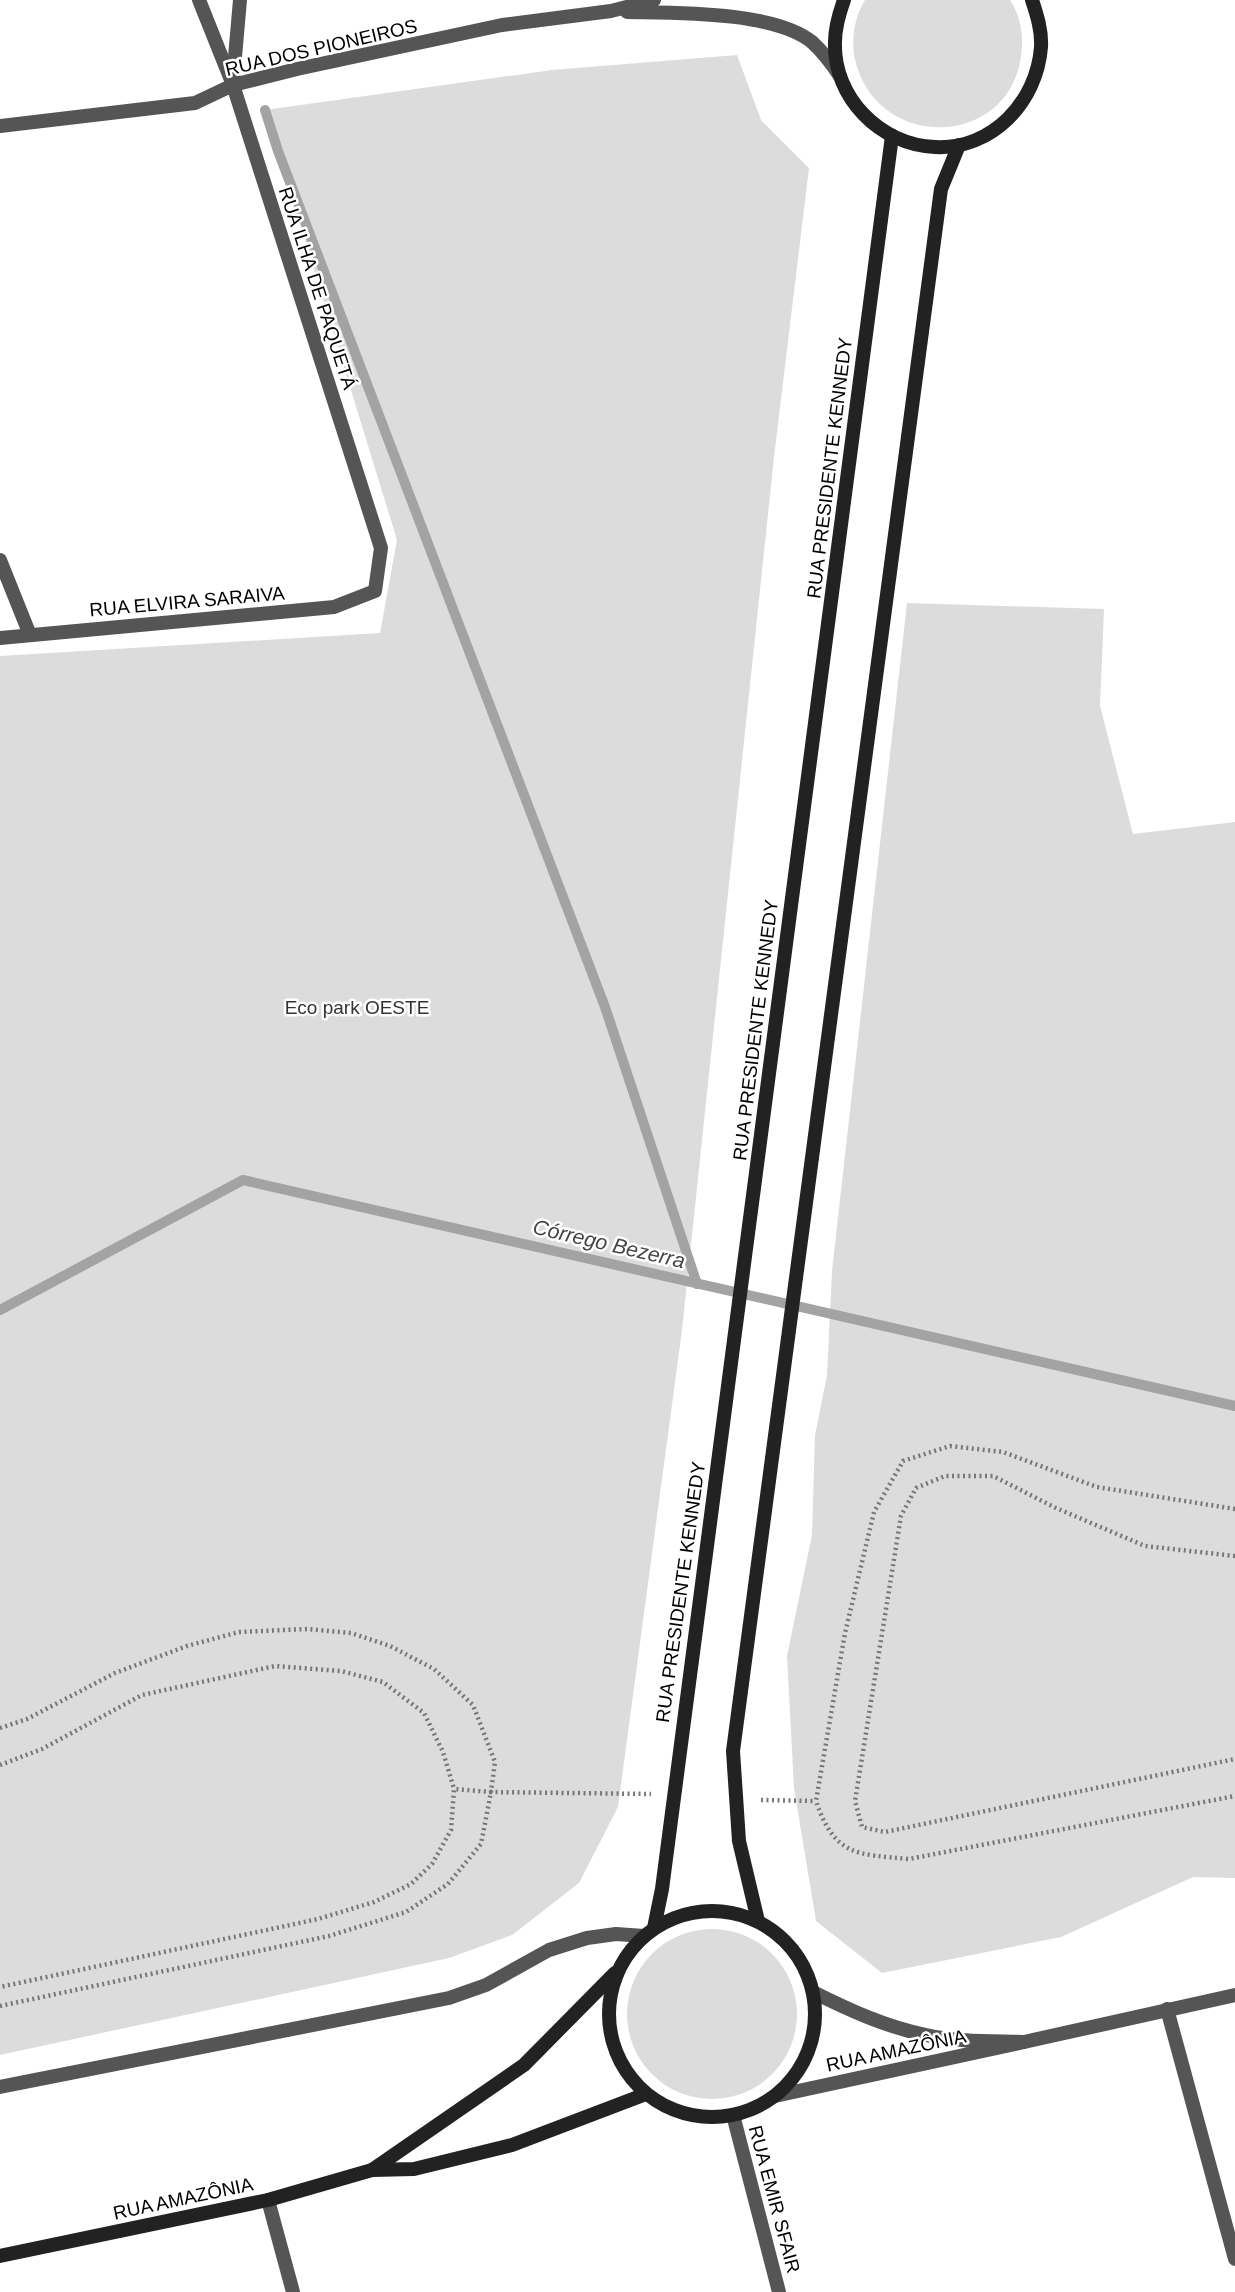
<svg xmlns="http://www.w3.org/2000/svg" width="1235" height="2292" font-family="Arial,sans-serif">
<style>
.green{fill:#dcdcdc}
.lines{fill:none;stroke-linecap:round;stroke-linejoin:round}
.stream{stroke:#a3a3a3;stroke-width:10}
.path{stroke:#777;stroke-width:4.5;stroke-dasharray:2 3.5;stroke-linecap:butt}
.service{stroke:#555;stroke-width:14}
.minor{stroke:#555;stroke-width:14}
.tertiary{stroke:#555;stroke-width:14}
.secondary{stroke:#222;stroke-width:14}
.labels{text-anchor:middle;stroke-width:5;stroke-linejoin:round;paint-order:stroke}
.street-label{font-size:19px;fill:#000;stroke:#fff}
.park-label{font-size:19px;fill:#333;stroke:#fff}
.water-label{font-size:21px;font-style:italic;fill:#444;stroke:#fff}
</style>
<rect width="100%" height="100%" fill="#fff"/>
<g class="green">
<path d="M865 0H1010C1021 17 1024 36 1021 56 1009 146 884 152 857 67 850 46 853 19 865 0Z"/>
<path d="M737 55 761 120 809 168 774 457 682 1330 618 1807 579 1883 512 1935 449 1958 0 2055V656L380 633 397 540 265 110 552 70Z"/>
<path d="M907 603 1104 609 1100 706 1133 834 1235 822V1878L1193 1877 1061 1937 882 1973 816 1921 794 1788 787 1656 812 1535 815 1435 827 1375 832 1271Z"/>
<circle cx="712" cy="2014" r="85"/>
</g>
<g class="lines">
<g class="stream">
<path d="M265 110 278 151 605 1007 697 1284"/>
<path d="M0 1310 243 1180 1235 1406"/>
</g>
<g class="path">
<path d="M1235 1509 1097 1487 1003 1452 950 1446 903 1461 874 1512 845 1633 816 1801C835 1857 857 1854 909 1859L1235 1796"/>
<path d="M1235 1556 1145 1546 1056 1508 993 1476H945L916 1488 901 1516 855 1801 862 1827 885 1832 1235 1759"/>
<path d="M0 1728 27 1719 115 1673 187 1646 239 1632 308 1629 351 1633 390 1646 434 1669 473 1705 495 1762 491 1792 651 1794"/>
<path d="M0 1765 42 1749 142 1695 275 1666 341 1671 383 1682 424 1713 443 1752 454 1789 451 1830 432 1864 411 1884 374 1902 318 1919 0 1987"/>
<path d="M761 1800 816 1801"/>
<path d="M0 2006 329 1936 406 1912 448 1884 481 1844 491 1792 454 1789"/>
</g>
<path class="service" d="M0 2087 449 1998 486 1985 549 1950 587 1938 616 1934 644 1936"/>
<g class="minor">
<path d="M0 126 195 103 233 85 381 548 375 591 334 607 0 638"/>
<path d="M0 560 30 635"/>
<path d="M1167 2009 1235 2259"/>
<path d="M1024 2042 1235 1995"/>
<path d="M775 2096 1024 2042C992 2041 958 2042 926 2035 886 2027 849 2010 813 1992"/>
<path d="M733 2115 779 2292"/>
<path d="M268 2200 293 2292"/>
</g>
<g class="tertiary">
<path d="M199 0 233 85"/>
<path d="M627 12C675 13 774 11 812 42 823 52 832 64 840 76"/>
<path d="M233 80 240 0"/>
<path d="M233 85 297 69 502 25 611 11 654 0"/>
</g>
<g class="secondary">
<path d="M844 0C839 14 835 27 835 42 833 97 880 145 935 147 992 150 1037 102 1041 47 1042 31 1037 15 1032 0"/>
<circle cx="712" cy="2014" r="103"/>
<path d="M758 1921 739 1841 733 1751 941 189 959 145"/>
<path d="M654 1928 662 1889 892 136"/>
<path d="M372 2170 524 2065 615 1973"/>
<path d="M0 2256 268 2200 372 2170 414 2169 512 2145 646 2094"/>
</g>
</g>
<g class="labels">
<g class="street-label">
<text transform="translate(321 47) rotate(-13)" y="7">RUA DOS PIONEIROS</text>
<text transform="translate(318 288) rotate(72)" y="7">RUA ILHA DE PAQUETÁ</text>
<text transform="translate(829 468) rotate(-83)" y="7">RUA PRESIDENTE KENNEDY</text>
<text transform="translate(187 601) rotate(-5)" y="7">RUA ELVIRA SARAIVA</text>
<text transform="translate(755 1030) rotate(-83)" y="7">RUA PRESIDENTE KENNEDY</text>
<text transform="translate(680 1592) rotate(-82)" y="7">RUA PRESIDENTE KENNEDY</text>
<text transform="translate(896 2050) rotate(-12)" y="7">RUA AMAZÔNIA</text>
<text transform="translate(183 2198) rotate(-12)" y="7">RUA AMAZÔNIA</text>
<text transform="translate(775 2199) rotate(75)" y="7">RUA EMIR SFAIR</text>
</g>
<g class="park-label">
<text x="357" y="1014">Eco park OESTE</text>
</g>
<g class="water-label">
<text transform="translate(609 1244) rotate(13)" y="7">Córrego Bezerra</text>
</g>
</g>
</svg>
